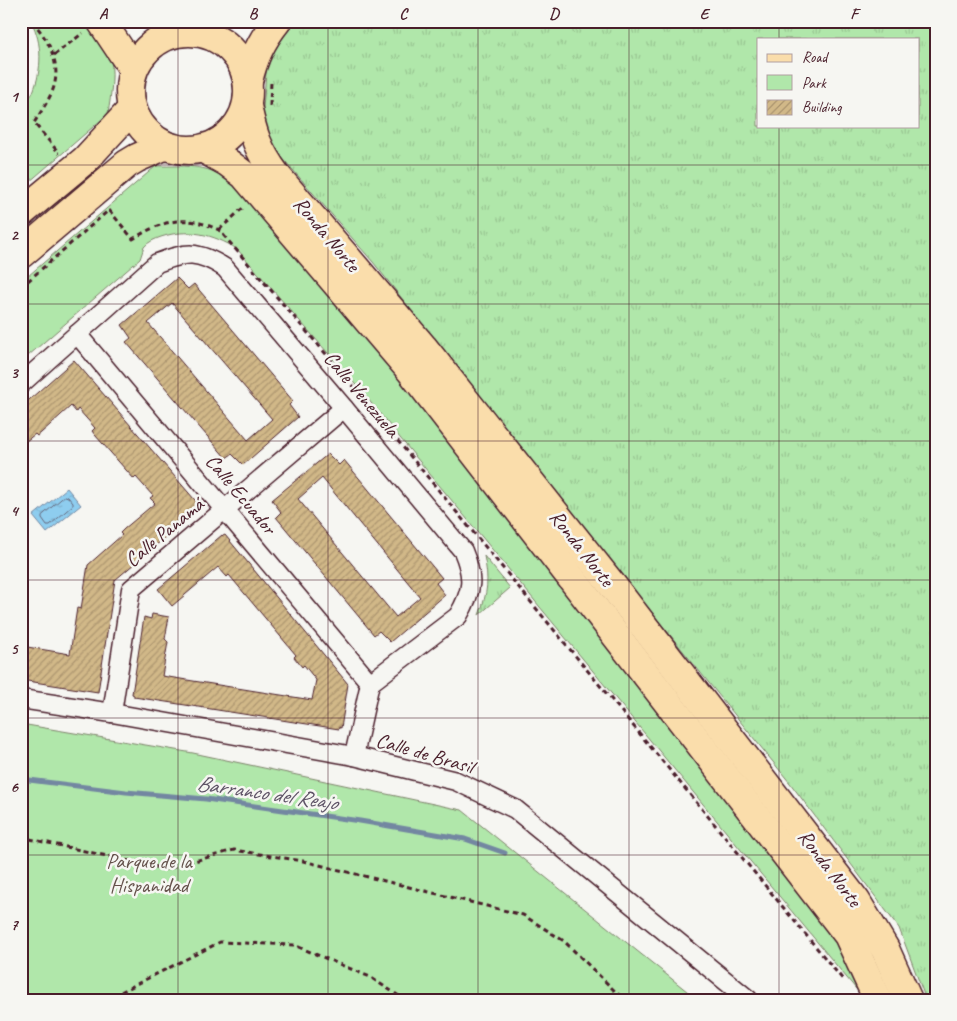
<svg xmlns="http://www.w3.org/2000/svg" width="957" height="1021" font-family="Caveat,sans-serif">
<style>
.grass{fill:url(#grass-tufts);stroke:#7d836a;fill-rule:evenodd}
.park{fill:#b0e7aa;stroke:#7d836a}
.water{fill:url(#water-ripples);stroke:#7387a1}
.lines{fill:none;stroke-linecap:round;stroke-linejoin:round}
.shore{stroke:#656579;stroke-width:1}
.stream{stroke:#7387a1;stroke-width:5}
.building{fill:url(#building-hatch);stroke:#4a1f2b;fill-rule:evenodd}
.street-casing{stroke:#4a1f2b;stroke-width:21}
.primary-casing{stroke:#4a1f2b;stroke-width:31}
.path{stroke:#4a1f2b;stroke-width:3;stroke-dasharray:5 4;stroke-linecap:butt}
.street{stroke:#f6f6f2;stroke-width:18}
.primary{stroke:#faddab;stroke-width:28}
.grid{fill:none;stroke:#4a1f2b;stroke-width:1;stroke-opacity:0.55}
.labels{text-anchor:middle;stroke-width:5;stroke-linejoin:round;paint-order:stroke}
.street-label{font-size:21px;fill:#4a1f2b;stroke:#f6f6f2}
.park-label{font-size:21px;fill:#64514b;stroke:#f6f6f2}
.water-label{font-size:22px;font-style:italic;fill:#5e5366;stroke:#f6f6f2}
.neatline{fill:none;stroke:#4a1f2b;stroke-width:2}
.grid-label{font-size:16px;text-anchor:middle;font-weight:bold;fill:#4a1f2b}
</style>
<defs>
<pattern id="grass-tufts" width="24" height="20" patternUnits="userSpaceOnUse" patternTransform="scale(1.25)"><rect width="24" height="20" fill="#b0e7aa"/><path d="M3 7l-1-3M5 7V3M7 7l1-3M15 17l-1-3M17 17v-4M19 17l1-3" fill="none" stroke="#99c692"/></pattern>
<pattern id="water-ripples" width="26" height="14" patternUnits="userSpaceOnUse" patternTransform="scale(1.25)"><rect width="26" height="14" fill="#8ecdef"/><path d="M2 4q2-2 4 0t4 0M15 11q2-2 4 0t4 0" fill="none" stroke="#7cb0cd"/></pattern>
<pattern id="building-hatch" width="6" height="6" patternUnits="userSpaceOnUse" patternTransform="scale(1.25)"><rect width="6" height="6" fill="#d1b888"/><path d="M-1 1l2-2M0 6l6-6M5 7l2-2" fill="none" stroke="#ac956f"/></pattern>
</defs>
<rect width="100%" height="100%" fill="#f6f6f2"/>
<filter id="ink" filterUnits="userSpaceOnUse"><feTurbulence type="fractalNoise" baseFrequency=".02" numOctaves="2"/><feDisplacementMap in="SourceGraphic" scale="10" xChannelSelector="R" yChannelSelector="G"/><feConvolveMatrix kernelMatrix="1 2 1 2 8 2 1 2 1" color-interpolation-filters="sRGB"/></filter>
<g filter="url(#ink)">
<g class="grass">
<path d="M294 21H936V1000H926L899 928 790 783 602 551 373 262 265 138 262 120 267 61ZM758 39H918V126H758Z"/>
<path d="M484 556 510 588 479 615C488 592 489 580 484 556Z"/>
</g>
<g class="park">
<path d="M31 21H85C94 30 104 39 109 52 115 70 111 95 108 114L21 189C21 165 18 135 21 112 22 104 30 99 33 92 42 70 43 43 31 21Z"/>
<path d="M156 166C188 166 210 164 235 184L372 344 547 565 838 942 867 1000H861V995L362 392 237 249C213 234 188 228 161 237 155 239 148 242 144 247 143 251 141 255 140 259L21 362V282Z"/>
<path d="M21 724 193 753 462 810 698 1000H21Z"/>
</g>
<path class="water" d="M67 488 81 505 47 533 33 516Z"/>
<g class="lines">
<path class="shore" d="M65 496 68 497 73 503V505L50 525H47L42 518V516Z"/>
<path class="stream" d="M21 779 126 792 206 799 360 821 465 839 505 853"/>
</g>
<g class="building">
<path d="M177 278 188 289 194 284 293 401 289 405 298 417 243 465 232 454 226 458 126 342 131 338 122 325ZM172 303 272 419 248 440 148 323Z"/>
<path d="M74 360 201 507 115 580 98 692 21 680V646L70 654 77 608 81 609 88 565 122 535 120 533 124 529 155 503 150 498 153 496 136 477 134 479 95 435 92 431 95 428 78 409 76 412 71 406 41 433 37 436 35 434 21 445V407Z"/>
<path d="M328 454 339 465 344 460 442 578 436 583 445 595 390 642 379 631 374 635 276 517 281 512 272 500ZM322 478 420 597 396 617 298 499Z"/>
<path d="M222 535 223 536 225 535 348 684 341 728 339 727V729L134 697V695L132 694 144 617 151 619 152 614 169 617 165 639 168 642 162 676 312 700 316 680 304 665 302 667 294 657 296 655 229 575 227 577 218 567 172 606 158 589Z"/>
</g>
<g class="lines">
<defs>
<g id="street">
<path d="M77 334 370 683"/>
<path d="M21 384 157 263C187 252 197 250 225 268L344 408 463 551C474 577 473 591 458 616L370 683 354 756"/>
<path d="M21 699 112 713 354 756 456 781 515 809 749 1000"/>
<path d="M112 713 131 589 344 408"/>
</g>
<g id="primary">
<path d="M101 21 133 69"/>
<circle cx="189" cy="91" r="59"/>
<path d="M248 81C254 57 261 41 277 21"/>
<path d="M247 106C253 135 258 150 276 175L423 347 612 585 856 901 885 949 908 1000"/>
<path d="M204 149 227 162 244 175 411 371 848 935 878 1000"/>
<path d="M21 213 85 160 132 109"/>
<path d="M21 254 127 164 137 158 164 146"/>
</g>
</defs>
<use href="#street" class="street-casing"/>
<use href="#primary" class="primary-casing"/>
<g class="path">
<path d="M32 21C49 40 63 66 52 92 47 103 40 113 34 123L59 153H58"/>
<path d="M54 55 83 33"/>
<path d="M270 106 271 82"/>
<path d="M219 230 244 207"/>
<path d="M21 287 109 210 133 239C163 220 186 214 219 230L326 354 844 981"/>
<path d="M21 837 166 869 234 850 303 861 523 915 564 941 624 1000"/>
<path d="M105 1000 220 942 294 945 370 977 405 1000"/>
</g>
<use href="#street" class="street"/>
<use href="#primary" class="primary"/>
</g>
</g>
<path class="grid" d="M178 21V1000M328 21V1000M478 21V1000M629 21V1000M779 21V39M779 126V1000M21 165H936M21 304H936M21 441H936M21 580H936M21 718H936M21 855H936"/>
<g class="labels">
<g class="street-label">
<text transform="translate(327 234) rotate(50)" y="7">Ronda Norte</text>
<text transform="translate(362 394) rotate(50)" y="7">Calle Venezuela</text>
<text transform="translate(241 494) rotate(50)" y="7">Calle Ecuador</text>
<text transform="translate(164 532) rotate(-40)" y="7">Calle Panamá</text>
<text transform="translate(582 548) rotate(52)" y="7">Ronda Norte</text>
<text transform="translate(425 753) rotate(16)" y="7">Calle de Brasil</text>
<text transform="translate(830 868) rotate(53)" y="7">Ronda Norte</text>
</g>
<g class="park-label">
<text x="149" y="868">Parque de la<tspan x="149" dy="24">Hispanidad</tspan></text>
</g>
<g class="water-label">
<text transform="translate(267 792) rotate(8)" y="8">Barranco del Reajo</text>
</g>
</g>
<rect width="957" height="1021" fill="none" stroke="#f6f6f2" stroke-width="55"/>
<rect x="757" y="38" width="162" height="90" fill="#f6f6f2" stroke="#b1a0a2"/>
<rect x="767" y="54" width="25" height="8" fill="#faddab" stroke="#b1a0a2"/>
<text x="802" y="62" font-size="15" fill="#4a1f2b">Road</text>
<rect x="767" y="75" width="25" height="15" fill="#b0e7aa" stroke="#b1a0a2"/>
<text x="802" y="88" font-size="15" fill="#4a1f2b">Park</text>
<rect x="767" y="100" width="25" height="15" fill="url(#building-hatch)" stroke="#b1a0a2"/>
<text x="802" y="112" font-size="15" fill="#4a1f2b">Building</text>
<rect x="28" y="28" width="902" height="966" class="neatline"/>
<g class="grid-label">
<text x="103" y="19">A</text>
<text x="253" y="19">B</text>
<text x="403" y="19">C</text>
<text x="554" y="19">D</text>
<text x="704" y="19">E</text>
<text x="854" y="19">F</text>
<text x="14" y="102">1</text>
<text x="14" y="240">2</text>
<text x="14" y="378">3</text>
<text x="14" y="516">4</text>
<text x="14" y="654">5</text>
<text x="14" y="792">6</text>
<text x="14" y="930">7</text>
</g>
</svg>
